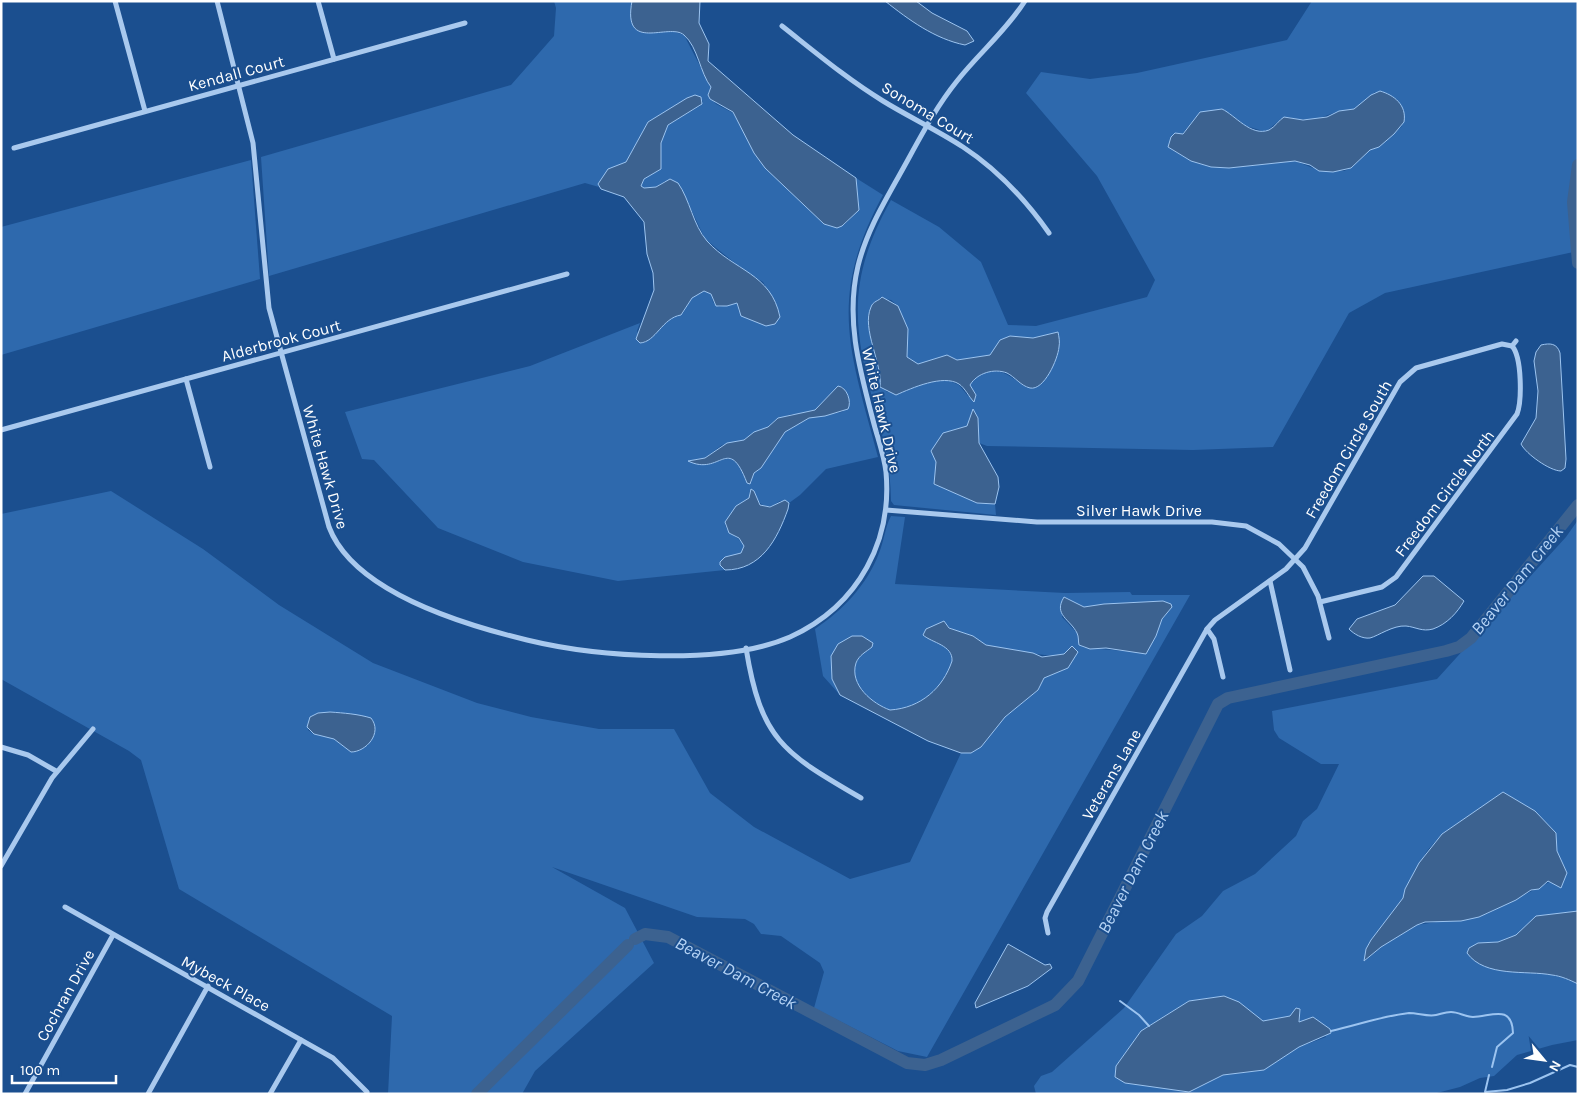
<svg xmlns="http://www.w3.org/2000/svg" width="1579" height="1095" font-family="Karla,sans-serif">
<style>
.green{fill:#2e69ad;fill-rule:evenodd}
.water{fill:#3c6290;stroke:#9cc4f0}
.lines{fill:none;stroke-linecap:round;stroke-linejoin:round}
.stream{stroke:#9cc4f0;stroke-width:2}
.river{stroke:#3c6290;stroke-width:12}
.street{stroke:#a9c9ee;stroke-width:5}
.labels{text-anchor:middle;stroke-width:4;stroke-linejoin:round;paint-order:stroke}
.street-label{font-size:16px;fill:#fff;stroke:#1b4f8f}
.water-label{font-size:18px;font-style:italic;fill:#b5d3f5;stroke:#1b4f8f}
</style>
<rect width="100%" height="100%" fill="#1b4f8f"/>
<g class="green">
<path d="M554 1H632L630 11 640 31 643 33 672 31 684 35 711 87 708 95 716 104 733 113 765 168 824 224C844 232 846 222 859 210L856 178 883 195C827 298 850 351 878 457L826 469 800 495 789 503 780 501C767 511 758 506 754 491H750L749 498 736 506 725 525C729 536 739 536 744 546L741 553 720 562V565L725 570 618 581 523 562 438 528 374 460 362 459 345 412 530 366 640 323 637 331 642 343H644L673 316 683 313 692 298 704 291 711 294 713 302 719 307 737 303 739 312 761 323 780 314 763 282 746 272 705 239 680 186 665 181 656 187 644 188 641 186 644 179 661 169V143L668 125 700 106 703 101 691 96 648 122 626 162 614 167 598 184 599 187 585 183 269 276 261 157 511 85 554 36 556 8ZM838 386 843 387 850 403 842 412 809 418 785 432 761 468 754 473 751 483H747C729 435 723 475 689 461L705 458 722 445 744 440 754 432 768 427 775 420 792 414H801L815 410Z"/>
<path d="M1312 1H1578V251L1385 293 1349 313 1273 447 1193 450 987 446 979 443 978 418 967 426 943 433 934 484 977 503 995 504 996 515 894 505 891 501C891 467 883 437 874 404 851 323 849 275 891 200L939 227 981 262 1008 325 1036 326 1147 297 1155 280 1097 176 1026 93 1041 72 1090 79 1137 73 1287 40ZM1375 92 1402 126 1379 147 1370 150 1351 168 1344 171 1313 168 1295 161 1229 168 1210 167 1191 161 1172 150 1175 133 1182 134 1200 112H1227L1246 126 1263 131 1268 130 1281 119 1288 117 1295 119H1317L1339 111 1354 109ZM885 299 891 300 898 306 908 329 907 358 918 364 947 355 957 360 990 355 1011 336 1033 338 1058 332 1027 388C1012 378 999 364 979 376 974 379 970 382 970 388L976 395 968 396 959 385 945 379 915 386 908 390 887 392C879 384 867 328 868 316 869 311 874 306 876 302Z"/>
<path d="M251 160 260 279 1 355V227Z"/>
<path d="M111 491 203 549 279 605 373 663 477 703 531 717 599 729H674L710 793 754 827 850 879 910 862 961 753H971L981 747 1005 717 1038 690 1044 678 1068 668 1077 652 1072 646 1064 654C1051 659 1003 649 987 645 981 644 979 639 974 637 962 630 952 634 944 621L926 638C936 639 953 649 952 661 943 688 921 708 890 710 873 704 849 685 856 664 859 654 868 651 873 643L832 679 840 695 823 676 815 629C843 610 867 585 879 553 884 541 885 527 891 516L905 517 895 584 1065 593 1130 592 1132 595H1190L927 1057 898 1051 814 1008 824 972 820 963 781 936 761 934 754 924 745 919 697 917 552 867 625 908 654 963 535 1071 522 1094H388L392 1016 179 889 141 760 129 751 1 679V514ZM1064 597 1084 607 1104 604 1163 601 1171 604 1172 607 1162 619 1154 640 1144 653C1123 650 1102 650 1082 647L1077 633 1062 617ZM334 712C347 717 360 713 373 720L375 727 368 745 351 752 334 739 314 734 308 730 310 717 318 713Z"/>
<path d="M1578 520V911L1536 916 1516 935 1498 942H1485L1483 965C1514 973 1549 969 1578 984V1040L1552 1045 1517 1055 1494 1076 1480 1078 1460 1087 1433 1094H1036L1034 1086 1041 1076 1052 1072 1124 1008 1176 934 1202 916 1223 891 1255 874 1296 836 1303 821 1317 809 1339 764H1321L1279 738 1274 730 1272 711 1437 679 1566 537ZM1503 792 1535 811 1556 833 1557 851 1567 873 1487 914 1417 925 1381 947 1365 961 1371 940 1403 898 1405 889 1427 851 1442 834ZM1224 996 1263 1021 1290 1016 1296 1008 1300 1009V1022L1313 1017 1326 1037 1299 1047 1264 1070 1223 1075 1189 1092 1125 1083 1116 1066 1141 1031 1169 1013 1189 1001Z"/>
</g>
<g class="water">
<path d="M632 1H700L699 23 709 44 708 61 793 135 856 178 859 210 842 226 837 228 824 224 765 168 754 153 733 112 710 99 708 95 711 87C700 73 698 47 684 35 669 22 622 54 632 1Z"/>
<path d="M885 1H916L932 13 967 31 974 41 965 45C935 39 909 20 885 1Z"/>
<path d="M1380 91C1394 95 1407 105 1404 122L1394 134 1379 147 1370 150 1351 168 1333 172 1319 171 1310 165 1295 161 1229 168 1211 167 1191 161 1168 147 1171 137 1175 133 1183 134 1200 112 1222 109C1235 115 1251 137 1269 130 1275 127 1279 120 1284 117L1303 120 1327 117 1339 111 1354 109 1371 95Z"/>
<path d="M695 95 701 97 702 104 668 125 661 143V169L644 179 641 186 644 188 656 187 670 179 678 183C690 200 693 225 707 241 734 271 771 273 780 317L775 324 766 326 741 316 737 303 727 306H716L711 294 704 291 692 298 681 315C662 318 656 342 640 343L636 339 654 290 653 273 647 254 644 222 624 197 601 189 598 184 608 169 626 162 648 122 687 98Z"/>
<path d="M882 297 898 306 908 329 907 357 918 364 947 355 957 360 990 355 1000 340 1010 336 1033 338 1058 332C1059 337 1060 342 1059 347 1058 359 1044 391 1030 388 1021 386 1015 377 1007 373 994 368 977 373 970 385L976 395 974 402C969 397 965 388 959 384 943 374 912 388 896 395L880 387C883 364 861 329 871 307 873 301 879 301 882 297Z"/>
<path d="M1541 345C1550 343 1557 343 1560 353L1566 459 1565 468 1561 471C1550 471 1526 454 1521 444L1536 418 1538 391 1534 361 1536 352Z"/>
<path d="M838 386C847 387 852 402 848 409L825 416 809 418 785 432 761 468 754 473 750 484 747 483C728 433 721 477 688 461L705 458 727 443 744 440 754 432 768 427 778 418 815 410Z"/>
<path d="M973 409 978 418 979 443 998 477 999 487 995 504 977 503 934 484 936 462 931 451 943 433 967 426Z"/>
<path d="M751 489 754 491 760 505 770 507 785 500 789 503 788 509C777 540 761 570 725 570L720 565V562L725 557 741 553 744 546 739 538 729 533 725 522 736 506 749 498Z"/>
<path d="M1423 576H1434L1464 601C1457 613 1447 624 1433 629 1422 632 1416 627 1406 626 1393 625 1378 636 1370 638 1362 639 1354 634 1349 629L1357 619 1395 605Z"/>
<path d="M1064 597 1084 607 1104 604 1163 601 1171 604 1172 607 1162 619 1156 636 1146 654 1106 648 1090 649 1079 645C1078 641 1079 637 1077 633 1070 619 1053 615 1064 597Z"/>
<path d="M944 621 949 628 973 636 986 645 1033 653 1042 657 1064 654 1072 646 1078 652 1068 668 1044 678 1038 690 1005 717 981 747 971 753H961L928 741 840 695 832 679 831 656 838 644 852 636H862L873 643 872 647C866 652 859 655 856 663 849 685 873 704 890 710 921 708 943 688 952 661 953 645 932 643 923 635L926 629Z"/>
<path d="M330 712C344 713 358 714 371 718 383 733 366 752 351 752L334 739 314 734 307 727 310 717 318 713Z"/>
<path d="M1503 792 1535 811 1556 833 1557 851 1567 873 1561 888 1548 881 1539 889 1531 890 1516 900 1479 917 1461 921 1425 922 1417 925 1381 947 1364 961 1366 949 1371 940 1403 898 1405 889 1419 863 1442 834Z"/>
<path d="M1578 911V984C1570 980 1561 976 1552 975 1527 970 1485 978 1467 953L1469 948 1478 943 1498 942 1516 935 1536 916Z"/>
<path d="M1008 944 1045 965 1050 964 1052 968 1028 986 976 1008 975 1003Z"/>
<path d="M1224 996 1239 1002 1263 1021 1290 1016 1296 1008 1300 1009 1299 1022 1313 1017 1330 1029 1331 1033 1299 1047 1264 1070 1223 1075 1189 1092 1125 1083 1115 1077 1116 1066 1141 1031 1189 1001Z"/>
</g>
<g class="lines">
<g class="stream">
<path d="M1120 1001 1139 1015 1149 1026"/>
<path d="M1331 1031C1358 1025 1382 1016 1409 1013 1418 1013 1428 1017 1436 1015 1441 1014 1445 1012 1451 1012 1459 1012 1465 1017 1473 1017 1490 1017 1512 1003 1513 1033L1497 1047 1492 1067"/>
<path d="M1489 1075 1485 1092 1507 1090 1530 1083 1570 1065 1578 1067"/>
</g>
<g class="river">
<path d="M1578 165 1573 202 1578 263"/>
<path d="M635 939 645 934 668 937 907 1063 925 1065 941 1060 1055 1005 1078 981 1218 704 1228 698 1446 651 1459 647 1471 638 1578 505"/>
<path d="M477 1094 628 945"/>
</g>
<g class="street">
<path d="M115 1 145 111"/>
<path d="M217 1 253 143 269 308 329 527C354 593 465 625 527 640 597 657 723 666 790 637 823 622 850 598 867 567 883 538 889 505 886 472 884 455 878 439 874 424 860 371 845 320 858 266 867 229 887 198 905 165 921 136 936 107 957 81 979 53 1006 31 1025 1"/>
<path d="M318 1 334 59"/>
<path d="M782 26C815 52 847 79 883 101 909 117 937 130 963 147 998 170 1025 199 1049 233"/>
<path d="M14 148 465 23"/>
<path d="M186 379 210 467"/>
<path d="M1 430 567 274"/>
<path d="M886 510 1037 522H1212L1246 526 1279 544 1303 567 1318 596 1329 638"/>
<path d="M1270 581 1290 670"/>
<path d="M1320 602 1382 587 1396 577 1517 414C1522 401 1522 357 1512 346"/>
<path d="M1207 629 1214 639 1223 677"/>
<path d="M746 648C761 741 784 753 861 798"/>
<path d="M1 747 28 755 56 771"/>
<path d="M1 866 52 778 93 729"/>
<path d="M65 907 333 1058 367 1092"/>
<path d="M1048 933 1045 918 1047 912 1207 629 1215 620 1286 569 1305 548 1400 382 1416 368 1502 344 1512 346 1516 341"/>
<path d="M25 1094 113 935"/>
<path d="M148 1094 208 986"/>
<path d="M270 1094 301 1040"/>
</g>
</g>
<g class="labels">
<g class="street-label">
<text transform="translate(236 73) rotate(-15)" y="6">Kendall Court</text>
<text transform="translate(928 112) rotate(31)" y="6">Sonoma Court</text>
<text transform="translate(281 340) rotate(-15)" y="6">Alderbrook Court</text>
<text transform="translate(882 410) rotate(77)" y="6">White Hawk Drive</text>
<text transform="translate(1348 449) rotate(-60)" y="6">Freedom Circle South</text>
<text transform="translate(326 467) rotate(74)" y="6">White Hawk Drive</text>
<text transform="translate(1444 493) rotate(-53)" y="6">Freedom Circle North</text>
<text x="1139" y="516">Silver Hawk Drive</text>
<text transform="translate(1111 774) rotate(-60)" y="6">Veterans Lane</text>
<text transform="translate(226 983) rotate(29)" y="6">Mybeck Place</text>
<text transform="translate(65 995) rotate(-61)" y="6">Cochran Drive</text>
</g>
<g class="water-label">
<text transform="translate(1517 580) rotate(-51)" y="6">Beaver Dam Creek</text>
<text transform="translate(1133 872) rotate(-63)" y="6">Beaver Dam Creek</text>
<text transform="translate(736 973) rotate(28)" y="6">Beaver Dam Creek</text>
</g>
</g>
<rect width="1579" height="1095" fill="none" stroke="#ffffff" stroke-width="5"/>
<g transform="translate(1544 1060) rotate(119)" stroke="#1b4f8f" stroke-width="4" paint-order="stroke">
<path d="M0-4L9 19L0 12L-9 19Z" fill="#ffffff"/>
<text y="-8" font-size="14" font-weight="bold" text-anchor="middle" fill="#ffffff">N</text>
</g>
<path d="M12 1075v8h104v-8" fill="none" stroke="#ffffff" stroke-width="2.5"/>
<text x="20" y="1075" font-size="15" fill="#ffffff" stroke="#1b4f8f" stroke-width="4" paint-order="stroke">100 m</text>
</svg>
